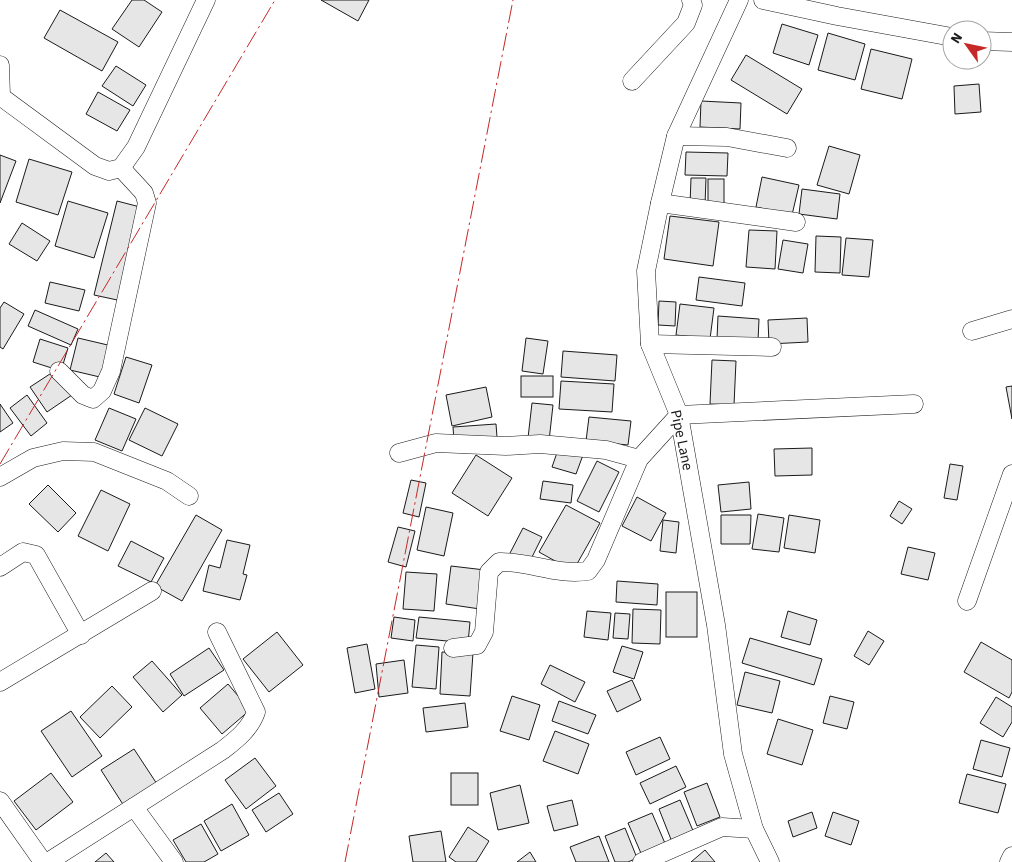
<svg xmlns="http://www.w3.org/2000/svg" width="1012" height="862" font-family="'Source Sans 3',sans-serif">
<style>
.building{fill:#e6e6e6;stroke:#1a1a1a}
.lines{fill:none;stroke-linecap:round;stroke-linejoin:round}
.minor-casing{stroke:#1a1a1a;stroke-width:19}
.minor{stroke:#fff;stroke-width:18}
.power{stroke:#c62828;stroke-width:1;stroke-dasharray:18 4 2.5 4;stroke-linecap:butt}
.labels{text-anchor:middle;stroke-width:4;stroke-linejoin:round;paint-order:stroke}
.street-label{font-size:15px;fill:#1a1a1a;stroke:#fff}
</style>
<rect width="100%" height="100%" fill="#fff"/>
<g class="building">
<path d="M132 0H144L162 12 139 47 112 29Z"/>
<path d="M321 0H369L358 21Z"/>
<path d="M60 10 118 42 102 71 44 38Z"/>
<path d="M782 24 818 35 809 65 773 53Z"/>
<path d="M828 33 865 44 855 80 818 70Z"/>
<path d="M871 49 912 59 902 99 861 89Z"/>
<path d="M746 55 802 89 787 114 731 80Z"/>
<path d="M116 66 146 85 133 106 102 86Z"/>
<path d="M979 84 981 112 955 114 954 86Z"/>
<path d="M98 92 130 110 117 131 86 114Z"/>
<path d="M701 101 741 103 740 129 700 127Z"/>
<path d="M829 146 860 155 849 194 817 185Z"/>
<path d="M686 152 728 153 727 176 685 175Z"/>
<path d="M0 155 16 161 0 203Z"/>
<path d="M29 159 72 172 58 215 16 202Z"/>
<path d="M762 177 799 185 792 215 756 207Z"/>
<path d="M691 178H706L705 205H690Z"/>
<rect x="708" y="179" width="16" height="25"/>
<path d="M802 189 840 194 837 219 799 214Z"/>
<path d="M68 201 108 213 94 258 55 246Z"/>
<path d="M117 201 144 208 122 301 94 295Z"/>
<path d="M670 216 719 222 713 266 664 259Z"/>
<path d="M22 223 50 241 37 261 9 244Z"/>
<path d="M749 230 777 231 775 269 746 267Z"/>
<path d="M816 236 841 237 840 273 815 272Z"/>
<path d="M846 238 873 240 869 277 842 275Z"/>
<path d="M783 240 808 244 803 273 778 269Z"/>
<path d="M699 277 745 283 742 306 696 300Z"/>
<path d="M50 282 85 290 79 311 45 303Z"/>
<path d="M659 301 676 302 675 326 658 325Z"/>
<path d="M4 302 24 314 3 349 0 347V308Z"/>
<path d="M680 304 714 308 710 339 676 335Z"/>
<path d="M35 310 78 329 71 345 28 326Z"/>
<path d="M718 316 759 319 758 341 717 339Z"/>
<path d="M807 318 808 342 769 344 768 320Z"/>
<path d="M78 338 112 346 104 378 70 370Z"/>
<path d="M526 338 548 341 543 374 522 371Z"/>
<path d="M40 339 68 348 61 371 33 362Z"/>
<path d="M563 351 617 355 615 381 561 377Z"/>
<path d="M126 357 152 365 139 403 114 394Z"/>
<path d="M712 360 736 361 734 405 710 404Z"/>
<path d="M56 370 72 395 47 412 30 387Z"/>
<rect x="521" y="376" width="32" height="21"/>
<path d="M561 381 614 384 612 412 559 409Z"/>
<path d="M1012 386V419L1006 387Z"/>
<path d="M486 387 492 417 452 426 446 395Z"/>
<path d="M27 395 47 423 31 436 10 408Z"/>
<path d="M532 403 553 405 549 441 528 438Z"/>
<path d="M0 404 13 423 0 432Z"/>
<path d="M109 408 136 419 122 451 95 440Z"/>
<path d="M145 408 178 424 162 456 129 440Z"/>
<path d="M589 417 631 421 628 445 586 441Z"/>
<path d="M496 424 497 437 454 441 453 427Z"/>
<path d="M559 447 583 455 576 474 552 467Z"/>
<path d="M812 448V475L775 476 774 449Z"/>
<path d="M476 455 512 478 488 516 452 493Z"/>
<path d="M597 461 619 472 599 512 577 501Z"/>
<path d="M950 464 963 466 957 500 944 498Z"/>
<path d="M411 480 426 483 419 517 403 513Z"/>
<path d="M543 481 573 485 571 503 540 499Z"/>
<path d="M749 482 751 509 721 512 718 485Z"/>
<path d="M48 485 76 513 58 532 29 504Z"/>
<path d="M101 490 130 504 108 551 78 536Z"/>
<path d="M637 497 666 513 651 541 622 526Z"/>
<path d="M899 501 912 509 902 524 890 516Z"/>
<path d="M566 505 600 523 573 571 539 552Z"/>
<path d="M426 507 453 513 444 556 417 550Z"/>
<path d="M758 514 784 518 779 552 752 549Z"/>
<path d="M196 515 222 530 182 601 155 586Z"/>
<path d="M721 515H751L750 544H721Z"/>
<path d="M789 515 820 520 815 553 784 548Z"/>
<path d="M663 520 679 522 676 553 660 551Z"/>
<path d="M398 527 415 531 406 567 388 562Z"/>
<path d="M523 528 542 537 528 565 509 555Z"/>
<path d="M227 540 250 545 243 574 247 575 240 600 203 591 209 565 220 568Z"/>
<path d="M131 541 164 558 151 582 118 566Z"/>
<path d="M908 547 935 553 928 580 901 574Z"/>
<path d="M451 566 485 570 480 609 446 604Z"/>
<path d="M406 572 437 574 434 611 403 609Z"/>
<path d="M617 581 658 584 657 605 616 602Z"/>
<rect x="666" y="592" width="31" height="45"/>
<path d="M633 609 661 610 660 644 632 643Z"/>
<path d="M587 611 611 613 608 640 584 637Z"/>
<path d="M788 611 817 620 810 645 781 637Z"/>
<path d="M615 613 630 614 628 639 613 638Z"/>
<path d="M394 617 415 620 413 641 391 638Z"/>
<path d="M419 617 470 622 468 643 416 638Z"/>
<path d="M868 631 884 641 869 665 854 656Z"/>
<path d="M277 632 303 665 269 692 243 659Z"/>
<path d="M750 638 822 659 814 685 742 663Z"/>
<path d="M981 642 1012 660V692L1009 698 964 672Z"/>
<path d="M367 644 375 689 355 693 347 648Z"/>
<path d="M416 645 439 647 436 689 412 687Z"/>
<path d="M622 646 643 652 634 679 613 672Z"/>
<path d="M209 648 224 670 184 696 170 674Z"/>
<path d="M442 652 473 653 470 696 440 694Z"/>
<path d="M404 660 408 693 379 697 376 664Z"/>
<path d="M152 661 182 695 163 712 133 677Z"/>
<path d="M550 665 585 682 575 702 541 684Z"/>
<path d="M745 672 780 681 772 713 737 705Z"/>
<path d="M632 680 641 700 617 712 607 691Z"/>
<path d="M228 684 250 710 222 734 200 708Z"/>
<path d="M112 686 132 707 100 738 80 717Z"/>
<path d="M512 696 540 705 529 740 500 731Z"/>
<path d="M830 696 854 702 847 729 823 723Z"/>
<path d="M996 697 1012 707V722L1003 737 980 723Z"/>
<path d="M559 701 596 715 588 734 552 721Z"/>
<path d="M465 703 468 727 426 732 423 708Z"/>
<path d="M71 711 102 756 72 777 41 731Z"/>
<path d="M778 719 813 730 802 765 767 754Z"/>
<path d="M555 731 589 744 578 774 543 761Z"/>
<path d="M660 737 670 759 636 775 626 752Z"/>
<path d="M981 740 1010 748 1002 777 973 769Z"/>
<path d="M134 749 157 784 124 806 101 770Z"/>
<path d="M255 758 276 786 246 809 225 780Z"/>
<path d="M676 766 686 787 650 804 640 783Z"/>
<path d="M51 773 73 802 36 830 14 801Z"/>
<rect x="451" y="773" width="27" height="32"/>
<path d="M967 774 1006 784 998 813 959 803Z"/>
<path d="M707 783 720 817 697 826 684 792Z"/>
<path d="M520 785 529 823 498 830 490 793Z"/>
<path d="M279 793 293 814 266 832 252 810Z"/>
<path d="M572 800 578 825 554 831 547 806Z"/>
<path d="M680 800 694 833 672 842 659 809Z"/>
<path d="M232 804 249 835 221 851 204 821Z"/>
<path d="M812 812 817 828 793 837 788 821Z"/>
<path d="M833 812 859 821 851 845 825 836Z"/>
<path d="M652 813 667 848 643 858 628 823Z"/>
<path d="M201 824 218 854 204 862H186L173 840Z"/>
<path d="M468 827 489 841 476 862H456L449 857Z"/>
<path d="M625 828 637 858 628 862H615L605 836Z"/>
<path d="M441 831 446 862H413L409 836Z"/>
<path d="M599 836 609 862H576L570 847Z"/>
<path d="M705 850 715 862H691Z"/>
<path d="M530 852 536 862H517Z"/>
<path d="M106 853 114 862H95Z"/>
</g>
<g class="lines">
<defs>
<g id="minor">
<path d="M739 0 676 136 660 203 646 271 650 344 679 415 716 625 733 754 754 829 770 862"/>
<path d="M763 0 837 16 952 37"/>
<path d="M982 41 1012 42"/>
<path d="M0 65 1 96"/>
<path d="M632 81 686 23 693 5 691 0"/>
<path d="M0 96 95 166 109 171 121 168 136 147 206 0"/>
<path d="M676 136 727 137 787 148"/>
<path d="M660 203 796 222"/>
<path d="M972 331 1012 319"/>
<path d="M650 344 772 347"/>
<path d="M59 371 83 395 93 399 102 391 111 371 147 203 144 193 121 168"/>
<path d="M399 453 436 443 506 446 540 444 606 450 639 459 596 560 588 571C558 576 528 561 499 562L489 572 484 632 477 645 453 648"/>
<path d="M639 459 679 415 914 404"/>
<path d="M0 477 33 458 63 451 94 452 167 481 189 496"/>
<path d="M0 567 23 552 36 555 81 635"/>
<path d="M967 601 1012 474"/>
<path d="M0 682 152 591"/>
<path d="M0 801 43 862"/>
<path d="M134 807 174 862"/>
<path d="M48 862 223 750C237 739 250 729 256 712L217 632"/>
<path d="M642 862 722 827 754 829"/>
<path d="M1009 862 1012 856"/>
</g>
</defs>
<use href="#minor" class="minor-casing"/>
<use href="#minor" class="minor"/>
<g class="power">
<path d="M0 464 275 0"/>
<path d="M345 862 513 0"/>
</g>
</g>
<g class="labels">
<g class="street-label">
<text transform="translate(682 440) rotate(78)" y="5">Pipe Lane</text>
</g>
</g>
<g transform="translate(967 45) rotate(303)"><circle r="24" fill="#ffffff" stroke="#a3a3a3"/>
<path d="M0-4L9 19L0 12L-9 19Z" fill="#c62828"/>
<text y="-8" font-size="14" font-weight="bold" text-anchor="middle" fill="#1a1a1a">N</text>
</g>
</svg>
